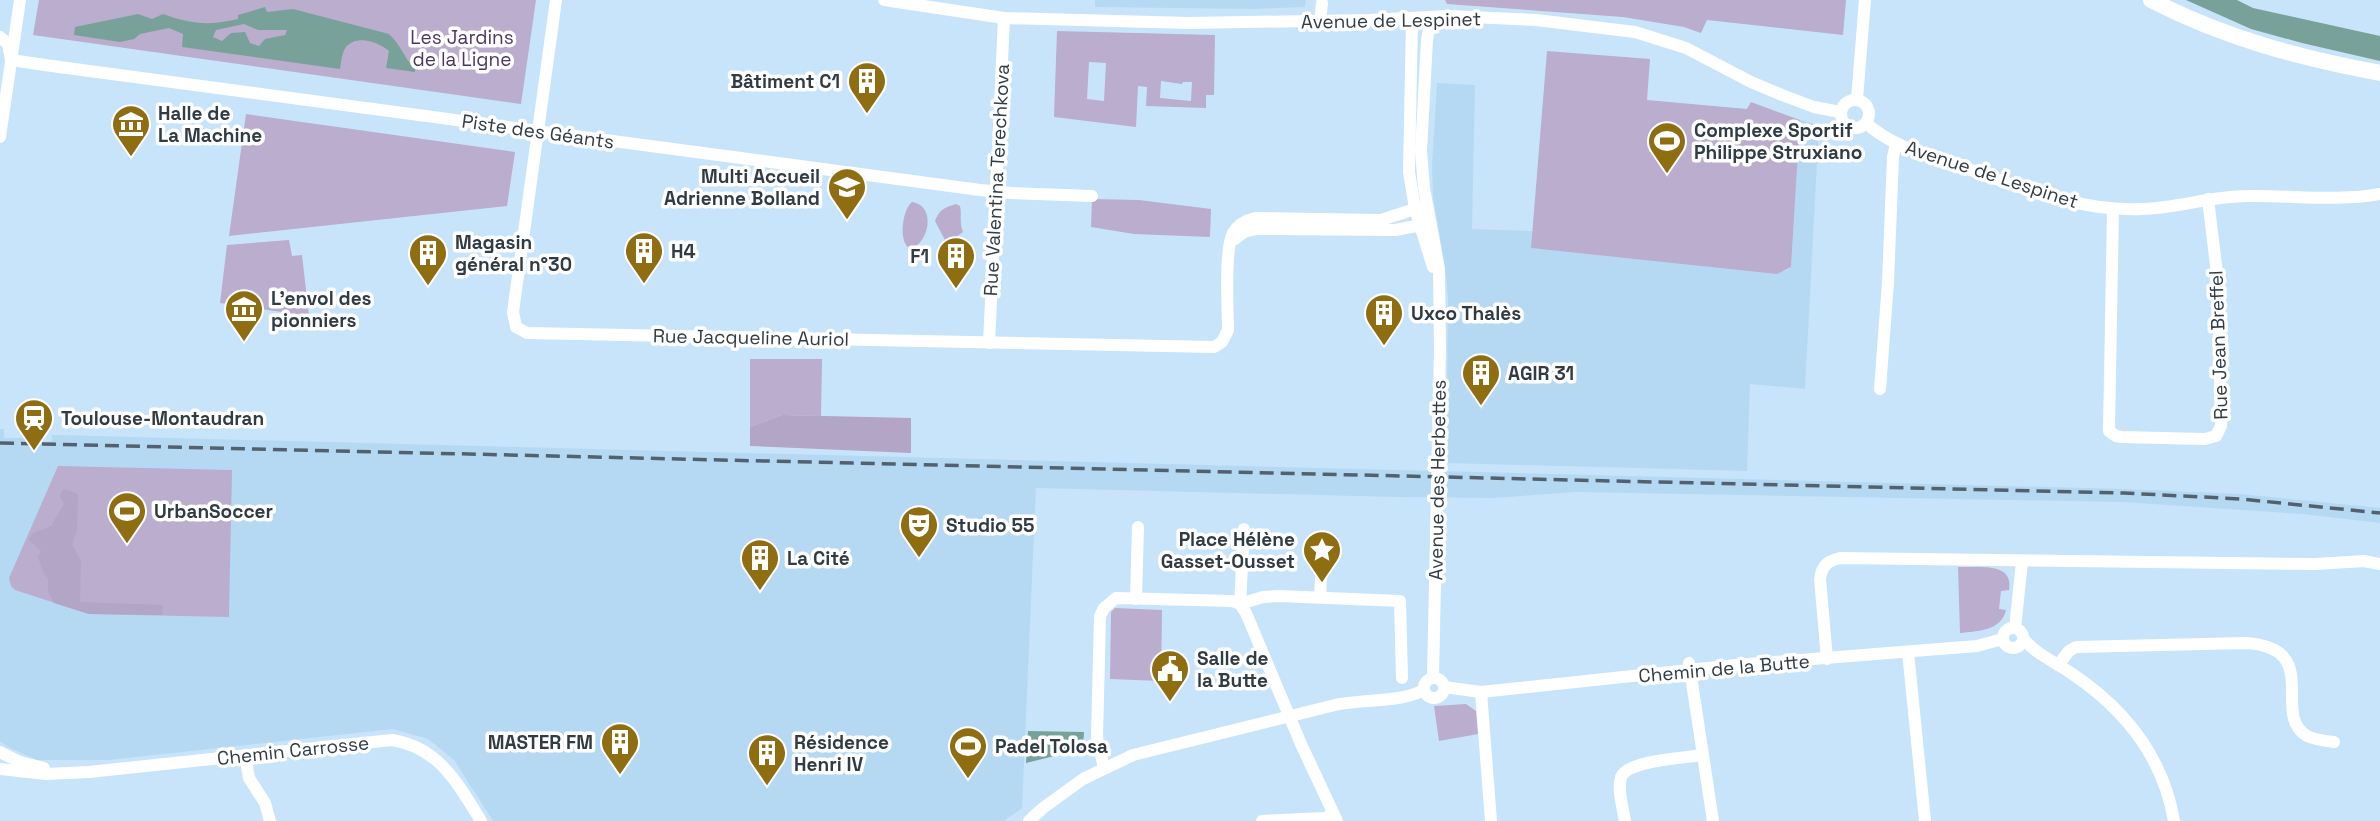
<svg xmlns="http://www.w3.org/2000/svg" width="2380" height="821" font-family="'Space Grotesk',sans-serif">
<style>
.built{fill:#b6d9f3}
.green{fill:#baadcd;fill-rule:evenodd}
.forest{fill:#b2a5c5}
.water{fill:#78a299;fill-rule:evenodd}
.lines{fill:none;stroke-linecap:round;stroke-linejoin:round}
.minor{stroke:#fff;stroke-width:12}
.major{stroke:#fff;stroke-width:16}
.rail{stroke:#52616d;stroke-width:3.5;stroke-dasharray:14 7;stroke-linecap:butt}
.labels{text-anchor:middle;stroke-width:7;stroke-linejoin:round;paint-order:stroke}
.street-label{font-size:19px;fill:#303b44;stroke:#fff}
.park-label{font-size:19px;fill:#4b3663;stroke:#fff}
.poi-label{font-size:19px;font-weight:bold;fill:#303b44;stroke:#fff;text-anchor:start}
</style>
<rect width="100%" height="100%" fill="#c8e4fa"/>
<g class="built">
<path d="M1095 0H1306L1305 7 1252 9 1095 7Z"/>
<path d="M1437 83 1475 85 1472 229 1532 231V248L1786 271 1791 267 1800 120 1819 125 1805 389 1750 384 1747 471 1446 463 1448 299 1445 267 1433 197 1432 166Z"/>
<path d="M0 429H4V438H24L25 432 37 434V442L52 441V435H60L2124 489 2241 494 2380 508V523L2302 514 2122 502 1575 492 1494 498 1397 497 1036 488 1022 808 1004 821H493L454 760 428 739 393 729 109 760H37L8 747 0 741Z"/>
</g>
<g class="green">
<path d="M39 0H536L521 104 33 35Z"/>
<path d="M1445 0H1846L1843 35 1707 20 1701 33 1684 27 1623 17 1447 4Z"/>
<path d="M1057 31 1215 35 1214 95H1206V108L1146 106 1147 87 1138 86 1136 127 1054 117ZM1089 62 1106 63 1104 101 1087 99ZM1161 81 1182 84 1183 82H1192L1191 101 1160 98Z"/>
<path d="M1547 51 1650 59 1647 100 1747 109 1751 102 1800 120 1791 267 1777 274 1531 248Z"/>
<path d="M246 114 515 152 507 206 229 236Z"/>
<path d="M1092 199 1139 200 1211 209 1210 237 1134 234 1091 227Z"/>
<path d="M912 202C936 205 930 243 910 249 898 242 902 210 912 202Z"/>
<path d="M956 204 960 206C962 215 959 222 963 232L947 244 935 221C939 210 945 207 956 204Z"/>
<path d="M289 240 292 256 302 255 309 316 220 303 227 245Z"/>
<path d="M750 359H822L821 416 782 415 750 427Z"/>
<path d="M58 466 232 470 229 617 89 614 15 590 11 586 9 578Z"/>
<path d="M1958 567C1978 568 2014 561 2009 590L2001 591 1999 609 2006 610C2001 631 1978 631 1960 633Z"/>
<path d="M1115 608 1162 610 1161 681 1110 679 1111 612Z"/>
<path d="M1466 704 1476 711 1478 734 1439 741 1434 706Z"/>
</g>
<g class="forest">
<path d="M782 415 911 418V453L750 446V427Z"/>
<path d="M64 489 78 494 77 530 72 544 81 561 80 602 163 605 162 615 89 614 54 603 48 591V578L44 574 38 557 41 551 29 540 32 534 51 526 64 504 60 495Z"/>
</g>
<g class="water">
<path d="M2186 0H2237L2253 8 2380 36V61L2302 43 2251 29Z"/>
<path d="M265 7 267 12 293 9 389 34C401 45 404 58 415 69V72L386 68 389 51C379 42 357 34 346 47 342 52 341 62 340 69L182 47 183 34 169 28 140 34 134 39 120 42 74 35 75 27 138 14 152 19 163 14C190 24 209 26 238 19V15ZM244 24 258 30H287L285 35 265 39 259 46 250 43 245 32 231 33 222 41 213 37 216 30Z"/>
<path d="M1028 731 1084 732 1083 749 1026 763Z"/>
</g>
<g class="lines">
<g class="minor">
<path d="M556 0 513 312 516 327 527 333 1214 347 1222 342 1228 330C1228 309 1224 249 1233 233 1238 224 1246 220 1255 218L1381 220 1427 205"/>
<path d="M884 0 1004 18 1189 23 1369 20 1448 16 1536 20 1635 32 1686 48 1751 82 1782 95 1814 107 1840 112"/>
<path d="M1431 18 1427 40 1421 151 1424 188 1439 269 1440 349 1433 678"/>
<path d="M1412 19 1409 172 1415 209 1433 267"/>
<path d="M1320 21 1322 3"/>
<path d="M0 37 8 44 11 60 52 66 980 190 1011 193 1092 196"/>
<path d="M1857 99 1865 0"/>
<circle cx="1855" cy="114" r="14"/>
<path d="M1866 123C1891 146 1925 154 1957 165 2016 186 2078 212 2142 209 2177 208 2212 196 2247 196 2291 195 2337 202 2380 194"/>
<path d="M0 137 20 0"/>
<path d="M2113 209 2109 431 2116 436 2121 437 2205 439 2216 436 2221 426 2218 282 2208 199"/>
<path d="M1235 239 1244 232 1256 229 1395 230 1427 224"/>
<path d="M989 343 1004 18"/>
<path d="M1880 389 1888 282 1893 157 1896 144"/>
<path d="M1244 529 1240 604 1263 597 1279 596 1400 601 1402 678"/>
<path d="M1320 597 1321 578"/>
<path d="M1136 599 1138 527"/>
<path d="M2015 628 2022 562"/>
<circle cx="2013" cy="638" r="10"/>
<path d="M2023 638C2034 653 2055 662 2071 673 2125 709 2163 756 2174 821"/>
<path d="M1908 652 1925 821"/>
<path d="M1827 659 1820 579C1822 565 1828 561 1840 558L2315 564 2364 561 2380 564"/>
<path d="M1689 663 1713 821"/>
<path d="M2058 665 2069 651 2076 647 2246 643C2324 648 2270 715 2307 736 2315 740 2325 741 2334 742"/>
<circle cx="1434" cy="688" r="10"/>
<path d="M1444 687 1481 692 1736 665 1977 646 2003 639"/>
<path d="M1481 692 1491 821"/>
<path d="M0 752 20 762 44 768"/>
<path d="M245 755 249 778 265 803 270 821"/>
<path d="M1104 768 1097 737 1100 616 1104 608 1116 598 1232 601 1240 604 1246 613 1301 744 1337 821"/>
<path d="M0 769 46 774 89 772 392 740C439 747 458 784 481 821"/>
<path d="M1029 821 1043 808 1083 779 1133 755 1335 705C1362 699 1400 703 1424 690"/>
<path d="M1262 821 1324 818 1334 815"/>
<path d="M1625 821C1623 808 1617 790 1621 777 1628 760 1685 758 1703 755"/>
</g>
<path class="major" d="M2151 0C2224 38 2300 58 2380 73"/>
<path class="rail" d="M0 443 2124 493 2241 499 2380 513"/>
</g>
<defs>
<symbol id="building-pin" viewBox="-11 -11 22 30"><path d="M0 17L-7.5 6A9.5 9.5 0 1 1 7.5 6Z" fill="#8e6e11" stroke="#fff"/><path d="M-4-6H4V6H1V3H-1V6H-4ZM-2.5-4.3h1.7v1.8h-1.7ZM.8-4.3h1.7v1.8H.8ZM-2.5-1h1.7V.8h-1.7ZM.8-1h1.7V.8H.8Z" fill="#fff"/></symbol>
<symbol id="museum-pin" viewBox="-11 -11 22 30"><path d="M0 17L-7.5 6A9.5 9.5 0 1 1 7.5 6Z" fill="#8e6e11" stroke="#fff"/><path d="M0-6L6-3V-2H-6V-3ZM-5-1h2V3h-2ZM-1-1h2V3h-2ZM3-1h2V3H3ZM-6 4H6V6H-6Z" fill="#fff"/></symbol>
<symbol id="stadium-pin" viewBox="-11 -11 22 30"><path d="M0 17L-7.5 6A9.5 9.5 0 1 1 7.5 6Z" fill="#8e6e11" stroke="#fff"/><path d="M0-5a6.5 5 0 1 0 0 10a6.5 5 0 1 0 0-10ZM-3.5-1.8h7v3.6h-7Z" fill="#fff"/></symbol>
<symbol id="school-pin" viewBox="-11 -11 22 30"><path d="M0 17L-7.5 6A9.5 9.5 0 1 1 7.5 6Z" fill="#8e6e11" stroke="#fff"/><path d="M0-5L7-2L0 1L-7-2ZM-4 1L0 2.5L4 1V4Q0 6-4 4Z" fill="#fff"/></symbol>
<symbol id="station-pin" viewBox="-11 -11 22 30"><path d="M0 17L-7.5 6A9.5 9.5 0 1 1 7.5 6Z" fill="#8e6e11" stroke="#fff"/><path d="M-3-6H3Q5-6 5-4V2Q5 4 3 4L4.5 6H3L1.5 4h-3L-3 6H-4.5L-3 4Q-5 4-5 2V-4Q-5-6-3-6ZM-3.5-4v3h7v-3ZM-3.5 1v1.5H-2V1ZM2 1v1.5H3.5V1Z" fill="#fff"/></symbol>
<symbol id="theatre-pin" viewBox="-11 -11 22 30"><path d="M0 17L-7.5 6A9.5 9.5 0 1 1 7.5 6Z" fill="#8e6e11" stroke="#fff"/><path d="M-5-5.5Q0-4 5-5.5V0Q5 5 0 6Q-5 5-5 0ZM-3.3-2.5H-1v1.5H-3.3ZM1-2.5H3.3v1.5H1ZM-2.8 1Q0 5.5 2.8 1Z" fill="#fff"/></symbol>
<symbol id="sight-pin" viewBox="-11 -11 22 30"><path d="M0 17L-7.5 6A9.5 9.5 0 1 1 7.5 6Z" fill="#8e6e11" stroke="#fff"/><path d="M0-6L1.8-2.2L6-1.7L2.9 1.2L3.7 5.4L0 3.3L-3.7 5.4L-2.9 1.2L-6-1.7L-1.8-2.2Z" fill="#fff"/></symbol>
<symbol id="civic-pin" viewBox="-11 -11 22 30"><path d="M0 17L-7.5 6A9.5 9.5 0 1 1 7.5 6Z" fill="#8e6e11" stroke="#fff"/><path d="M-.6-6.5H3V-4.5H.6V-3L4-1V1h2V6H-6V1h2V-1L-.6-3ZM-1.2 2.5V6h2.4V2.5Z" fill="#fff"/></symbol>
</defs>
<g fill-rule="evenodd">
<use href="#building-pin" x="845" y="59" width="44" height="60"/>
<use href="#museum-pin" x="109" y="102" width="44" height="60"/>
<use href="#stadium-pin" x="1645" y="119" width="44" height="60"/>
<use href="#school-pin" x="825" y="165" width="44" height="60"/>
<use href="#building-pin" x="622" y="229" width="44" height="60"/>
<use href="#building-pin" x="406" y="231" width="44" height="60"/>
<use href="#building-pin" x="934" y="234" width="44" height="60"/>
<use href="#museum-pin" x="222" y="287" width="44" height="60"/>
<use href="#building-pin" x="1362" y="291" width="44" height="60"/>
<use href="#building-pin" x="1459" y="351" width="44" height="60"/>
<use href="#station-pin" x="12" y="396" width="44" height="60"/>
<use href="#stadium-pin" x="105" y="489" width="44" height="60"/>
<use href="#theatre-pin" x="897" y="503" width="44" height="60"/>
<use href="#sight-pin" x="1300" y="528" width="44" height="60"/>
<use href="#building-pin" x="738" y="536" width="44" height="60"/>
<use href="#civic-pin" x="1148" y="647" width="44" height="60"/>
<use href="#building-pin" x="598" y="720" width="44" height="60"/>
<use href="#stadium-pin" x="946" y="724" width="44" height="60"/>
<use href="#building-pin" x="745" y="731" width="44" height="60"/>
</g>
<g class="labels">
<g class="street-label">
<text transform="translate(1391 20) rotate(-1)" y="7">Avenue de Lespinet</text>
<text transform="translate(538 131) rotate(8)" y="7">Piste des Géants</text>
<text transform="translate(1992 174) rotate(18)" y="7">Avenue de Lespinet</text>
<text transform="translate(996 180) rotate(-87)" y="7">Rue Valentina Terechkova</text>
<text transform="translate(751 337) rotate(1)" y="7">Rue Jacqueline Auriol</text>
<text transform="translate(2218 345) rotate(-92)" y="7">Rue Jean Breffel</text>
<text transform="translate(1437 480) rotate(-89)" y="7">Avenue des Herbettes</text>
<text transform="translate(1724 668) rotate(-5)" y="7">Chemin de la Butte</text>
<text transform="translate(293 750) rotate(-6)" y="7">Chemin Carrosse</text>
</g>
<g class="park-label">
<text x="462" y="44">Les Jardins<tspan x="462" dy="22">de la Ligne</tspan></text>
</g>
<g class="poi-label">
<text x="840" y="88" text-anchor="end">Bâtiment C1</text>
<text x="158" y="120">Halle de<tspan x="158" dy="22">La Machine</tspan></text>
<text x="1694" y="137">Complexe Sportif<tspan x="1694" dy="22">Philippe Struxiano</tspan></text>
<text x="820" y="183" text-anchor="end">Multi Accueil<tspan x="820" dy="22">Adrienne Bolland</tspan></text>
<text x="455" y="249">Magasin<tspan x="455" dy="22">général n°30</tspan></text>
<text x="671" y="258">H4</text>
<text x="929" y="263" text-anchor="end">F1</text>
<text x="271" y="305">L'envol des<tspan x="271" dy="22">pionniers</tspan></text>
<text x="1411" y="320">Uxco Thalès</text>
<text x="1508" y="380">AGIR 31</text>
<text x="61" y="425">Toulouse-Montaudran</text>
<text x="154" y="518">UrbanSoccer</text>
<text x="946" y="532">Studio 55</text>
<text x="1295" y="546" text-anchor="end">Place Hélène<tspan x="1295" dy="22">Gasset-Ousset</tspan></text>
<text x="787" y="565">La Cité</text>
<text x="1197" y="665">Salle de<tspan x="1197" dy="22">la Butte</tspan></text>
<text x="593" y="749" text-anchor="end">MASTER FM</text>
<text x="794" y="749">Résidence<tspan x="794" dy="22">Henri IV</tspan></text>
<text x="995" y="753">Padel Tolosa</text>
</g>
</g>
</svg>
